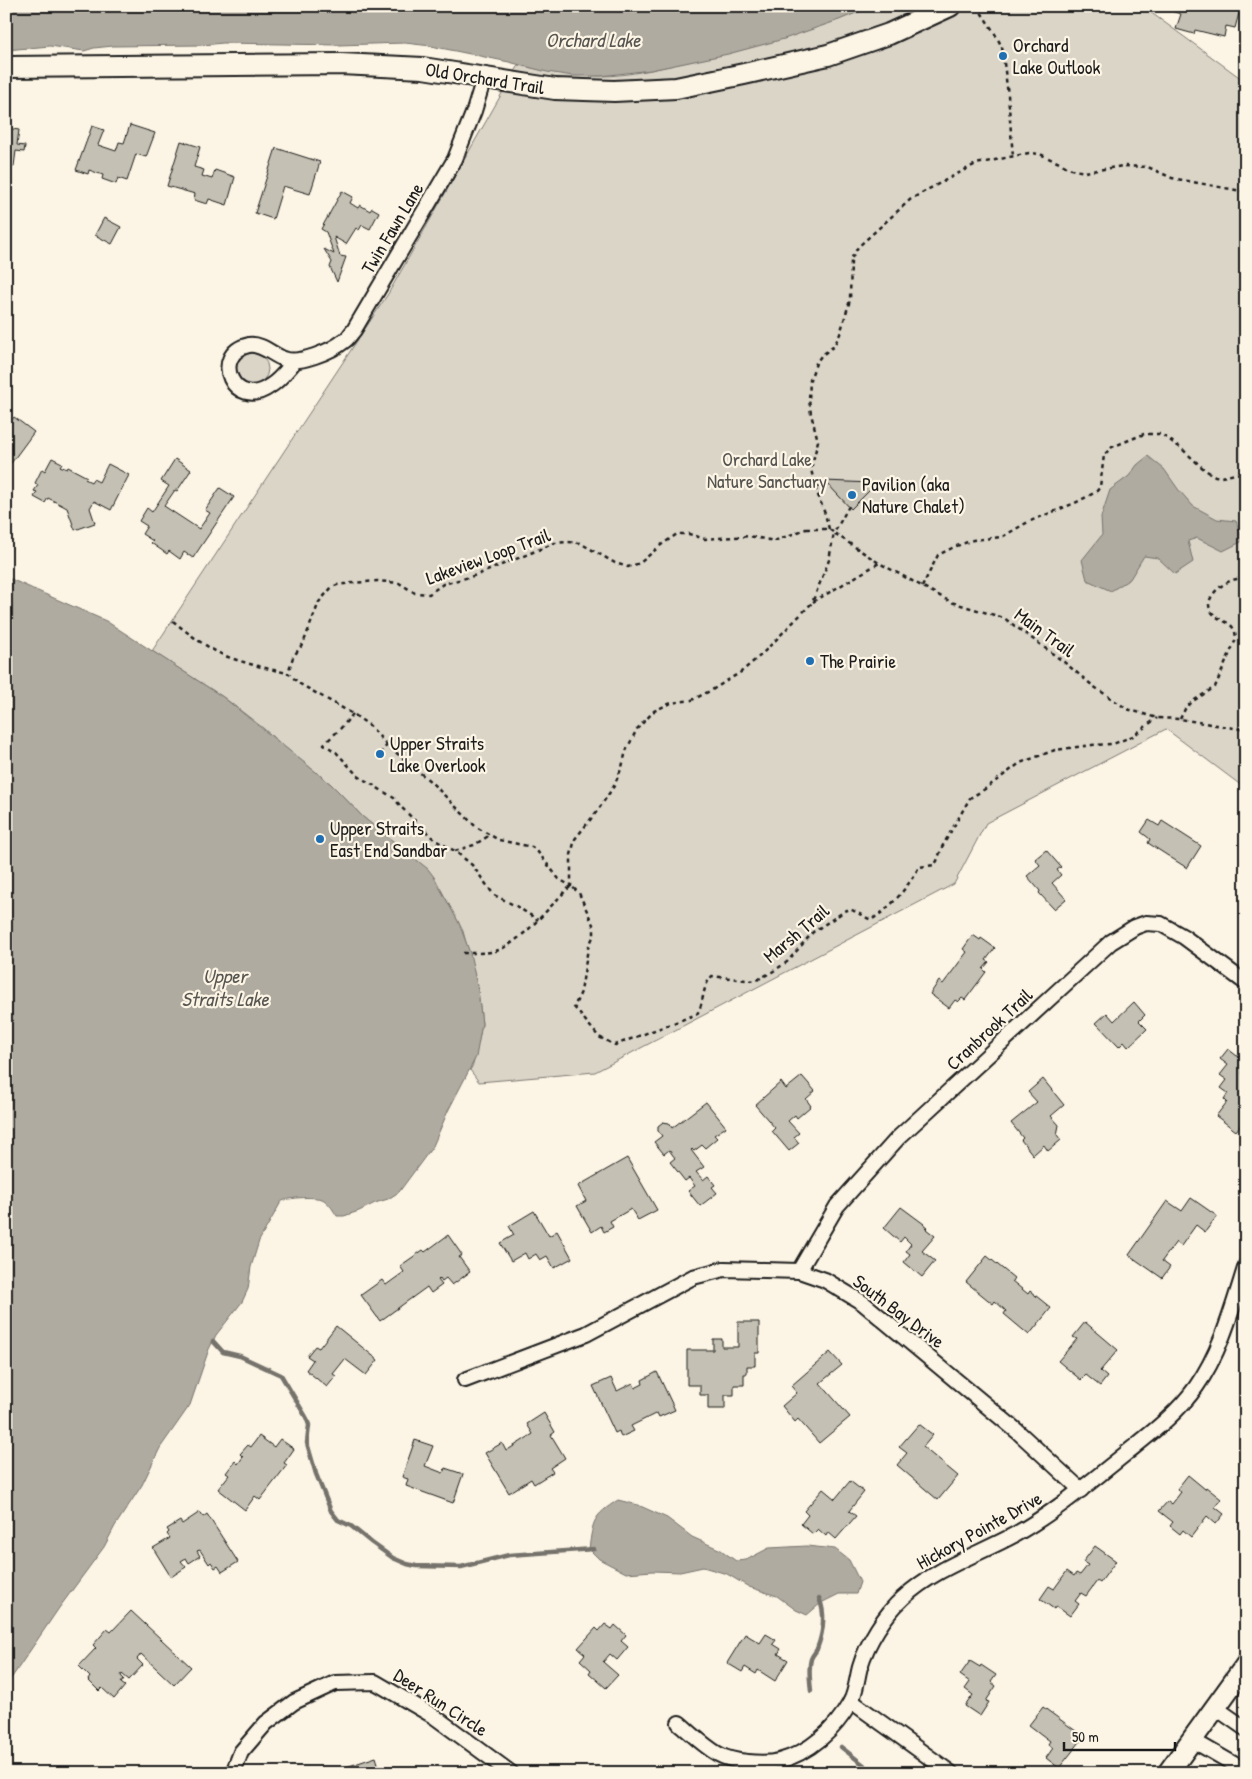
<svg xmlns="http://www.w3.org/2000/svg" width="1252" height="1779" font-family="'Patrick Hand',sans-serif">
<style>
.green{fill:#dbd5c8;stroke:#7c7872}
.water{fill:#b0aba1;stroke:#75726c}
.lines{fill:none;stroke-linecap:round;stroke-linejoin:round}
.stream{stroke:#75726c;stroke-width:4.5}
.building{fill:#c4c0b3;stroke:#1c1c1c}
.street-casing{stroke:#1c1c1c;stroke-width:18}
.secondary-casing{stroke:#1c1c1c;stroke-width:24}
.path{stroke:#1c1c1c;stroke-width:2.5;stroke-dasharray:4 4;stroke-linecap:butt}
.street{stroke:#fcf5e5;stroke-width:14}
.secondary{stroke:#fcf5e5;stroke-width:20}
.poi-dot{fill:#1f6fb2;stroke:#fcf5e5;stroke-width:2}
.labels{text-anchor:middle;stroke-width:4.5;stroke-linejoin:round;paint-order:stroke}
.poi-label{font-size:19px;fill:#1c1c1c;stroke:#fcf5e5;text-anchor:start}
.street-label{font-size:19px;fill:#1c1c1c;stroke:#fcf5e5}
.park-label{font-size:19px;fill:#555450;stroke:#fcf5e5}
.water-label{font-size:20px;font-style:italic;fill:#575551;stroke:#fcf5e5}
</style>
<rect width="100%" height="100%" fill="#fcf5e5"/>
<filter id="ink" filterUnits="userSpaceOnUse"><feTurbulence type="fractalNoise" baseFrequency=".02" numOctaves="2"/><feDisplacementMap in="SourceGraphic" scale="10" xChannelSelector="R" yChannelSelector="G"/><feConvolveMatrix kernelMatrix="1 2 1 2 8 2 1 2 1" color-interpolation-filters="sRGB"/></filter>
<g filter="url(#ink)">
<g class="green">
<path d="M873 6H1142L1246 82V789L1166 729 986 823 954 884 595 1072 479 1082 470 1070 473 1065 482 1024 478 990 463 931 434 877 363 817 332 785 284 747 263 728 223 697 152 651 388 294 518 65C545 71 572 76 601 76 630 76 659 68 687 62 750 49 813 31 873 6Z"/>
<circle cx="252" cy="369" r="16"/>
</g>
<g class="water">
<path d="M6 6H873L839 20 784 39 728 54 651 70 601 76H573L547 72 509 62 431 46 405 43 338 45 223 43 203 45 113 46 94 48 84 51 50 46 6 50Z"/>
<path d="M1148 456 1164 469 1178 489 1193 506 1217 519 1236 521 1243 541 1223 551 1197 538 1188 541 1193 562 1175 574 1158 558 1144 556 1130 579 1111 591 1087 580 1082 560 1102 535 1101 517 1110 490 1129 476 1137 465Z"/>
<path d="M6 577 106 621 223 697 332 785 363 817 428 869 434 877 459 923 470 953 478 990 482 1024 476 1057 448 1111 433 1146 399 1192 388 1199 375 1203 359 1211 344 1216H337C333 1210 330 1204 324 1200 318 1196 287 1197 281 1202L259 1241 251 1267 248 1289 242 1302 216 1335 209 1349 190 1405 160 1448 142 1485 115 1526 104 1547 59 1608 6 1686Z"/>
<path d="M618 1500 638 1505 667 1518 692 1537 721 1550 736 1561 746 1560 769 1548 807 1546 835 1549 849 1560 860 1582 856 1594H839L821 1603 807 1615 796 1610 777 1596 749 1587 727 1574 703 1567 680 1572 653 1571 626 1573 599 1559 589 1549C593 1520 593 1516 618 1500Z"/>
</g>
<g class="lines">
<g class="stream">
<path d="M213 1341 223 1352 240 1356 281 1375 306 1417 309 1425 307 1443 316 1474 331 1511 338 1520 351 1526 372 1543 393 1558 407 1564 416 1566 461 1567 509 1555 594 1549"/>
<path d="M811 1691C810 1681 808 1669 811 1659 812 1655 816 1652 817 1649 823 1633 826 1614 819 1598"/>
<path d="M841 1747 874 1773"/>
</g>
</g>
<g class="building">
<path d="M1169 6H1241L1235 28 1226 26 1224 37 1195 30 1194 34 1176 29 1181 14 1168 10Z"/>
<path d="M130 125 155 133 146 157 136 154 127 181 118 178 116 184 102 179 103 175 89 170 88 174 76 170 92 126 104 130 98 145 116 151 119 142 124 143Z"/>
<path d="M6 128 19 130 17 145 25 146 24 152 16 151 14 166 6 165Z"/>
<path d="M181 141 200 147 194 167 204 170 202 176 212 179 215 170 235 177 227 205 209 199 207 204 194 200 195 194 167 186Z"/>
<path d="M276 148 320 162 310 194 283 186 273 219 255 213Z"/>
<path d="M342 191 353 197 350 203 358 208 360 205 370 211 372 208 379 212 370 229 362 225 359 230 356 228 346 244 334 237 340 256 346 257 337 282 330 267 332 262 324 249 334 254 326 232 321 229Z"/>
<path d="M104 218 121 227 112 244 95 235Z"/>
<path d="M14 417 34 432 6 470V427Z"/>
<path d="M52 458 62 463 60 466 67 469 68 467 87 477 85 479 91 482 93 479 99 482 108 464 129 475 111 510 94 501 90 508 95 523 75 530 67 508 48 498 45 503 34 497 37 492 34 491 38 485 35 483 42 469 45 471Z"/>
<path d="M175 459 191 470 177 491 175 490 164 506 199 529 210 513 205 510 220 488 234 497 193 558 184 552 180 559 169 551 167 554 151 543 153 541 142 534 147 526 139 521 147 508 152 512 169 486 161 481Z"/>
<path d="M825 481 871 483 878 482 851 509Z"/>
<path d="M1149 820 1159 826 1162 821 1201 846 1187 868 1148 843 1150 839 1141 832Z"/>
<path d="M1046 850 1061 867 1057 870 1061 875 1052 883 1066 899 1054 909 1039 893 1040 891 1027 876 1040 865 1035 859Z"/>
<path d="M973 935 980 940 981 938 995 948 986 960 989 962 983 969 986 972 965 1000 962 998 958 1002 955 1000 949 1008 930 994 939 981 943 984 967 952 963 949Z"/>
<path d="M1134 1002 1145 1015 1139 1021 1147 1029 1128 1047 1124 1042 1119 1047 1096 1023 1107 1013 1114 1021Z"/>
<path d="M1228 1049 1237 1056 1246 1054V1065H1242L1244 1080H1246V1110L1243 1113 1246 1115V1118L1236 1131 1216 1116 1227 1102 1224 1099 1228 1093 1221 1088 1227 1080 1220 1075 1228 1065 1220 1059Z"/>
<path d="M802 1076 815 1091 806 1099 811 1106 797 1118 795 1115 788 1121 799 1133 794 1137 799 1143 789 1151 772 1131 775 1128 755 1105 781 1082 786 1089Z"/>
<path d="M1043 1079 1064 1105 1051 1116 1059 1125 1057 1135 1061 1140 1048 1151 1044 1145 1033 1155 1021 1140 1023 1138 1011 1123 1037 1102 1028 1092Z"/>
<path d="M706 1102 726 1127 714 1135 717 1138 705 1148 702 1145 694 1151 692 1149 691 1150 704 1167 696 1172 703 1180 708 1176 715 1185 712 1187 717 1193 700 1206 688 1191 695 1186 689 1178 685 1181 670 1162 675 1158 669 1150 664 1154 654 1142 662 1136 658 1131V1126L663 1122 669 1123 672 1128Z"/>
<path d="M627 1158 657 1210 638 1220 631 1209 610 1221 613 1227 604 1232 601 1226 592 1232 577 1206 586 1201 578 1186Z"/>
<path d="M1191 1198 1217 1216 1205 1232 1196 1225 1181 1246 1176 1242 1162 1261 1170 1267 1162 1278 1129 1255 1167 1201 1182 1211Z"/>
<path d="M901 1207 928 1227 926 1229 935 1236 922 1251 935 1261 922 1277 904 1262 910 1254 906 1251 911 1244 904 1237 900 1242 884 1228Z"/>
<path d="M534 1211 549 1236 557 1231 572 1258 554 1268 547 1256 540 1260 536 1254 528 1259 525 1253 511 1261 500 1243 514 1235 509 1226Z"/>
<path d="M448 1235 462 1255 459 1257 470 1272 452 1285 446 1278 442 1281 440 1278 438 1280 442 1285 431 1293 427 1287 380 1321 361 1295 382 1280 386 1285 404 1272 400 1266 423 1250 425 1252Z"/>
<path d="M987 1256 1014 1278 1012 1281 1028 1294 1030 1291 1051 1308 1029 1335 1004 1314 1006 1311 995 1301 993 1304 966 1282Z"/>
<path d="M738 1322H759V1353H755V1366H747V1374H744V1385H734V1395H725V1409H708V1395H700V1385H687V1350H713V1339H722V1347H738Z"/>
<path d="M1085 1322 1118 1350 1100 1371 1107 1377 1100 1386 1086 1375 1081 1380 1058 1361 1077 1339 1073 1337Z"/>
<path d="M336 1326 378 1360 366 1375 345 1359 333 1374 336 1376 327 1387 306 1370 313 1360 307 1356 315 1346 319 1348Z"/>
<path d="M830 1352 842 1365 820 1383 850 1417 819 1443 798 1419 795 1422 782 1406 797 1393 791 1386Z"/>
<path d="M657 1372 675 1410 659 1417 657 1413 631 1426 634 1431 621 1437 619 1431 615 1433 593 1386 611 1378 617 1391 633 1383 635 1388 643 1384 642 1380Z"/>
<path d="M1246 1403V1419L1239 1414Z"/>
<path d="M544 1413 555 1432 551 1435 565 1458 550 1468 553 1472 534 1484 531 1479 509 1493 485 1453 502 1443 506 1451 533 1434 527 1424Z"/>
<path d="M919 1424 933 1435 923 1447 958 1476 938 1500 897 1465 907 1453 899 1447Z"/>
<path d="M259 1436 274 1447 280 1439 294 1449 284 1463 287 1465 260 1500 255 1496 245 1510 218 1489 229 1475 226 1473 235 1461 238 1464 243 1457 240 1454 248 1445 251 1447Z"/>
<path d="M415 1440 433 1446 425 1466 443 1473 445 1468 463 1474 453 1503 406 1486 408 1479 402 1477Z"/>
<path d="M1188 1475 1205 1489 1206 1487 1221 1499 1215 1507 1224 1514 1216 1524 1207 1516 1191 1537 1183 1530 1180 1534 1170 1526 1173 1522 1159 1511 1168 1501 1172 1504 1181 1492 1177 1489Z"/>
<path d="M850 1481 864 1492 849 1511 856 1516 836 1539 828 1532 826 1536 818 1529 813 1534 801 1524 808 1515 804 1511 823 1489 835 1499Z"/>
<path d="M200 1512 203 1517 207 1514 238 1562 222 1572 218 1566 215 1568 211 1562 209 1564 200 1550 197 1551 200 1556 189 1563 186 1558 181 1561 186 1567 171 1577 153 1548 170 1538 167 1534 169 1532 167 1529 180 1521 182 1524Z"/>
<path d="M1095 1546 1116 1561 1100 1583 1097 1581 1086 1596 1081 1593 1075 1601 1079 1604 1070 1616 1056 1606 1054 1609 1040 1599 1049 1586 1054 1589 1067 1571 1074 1576 1076 1573 1080 1575 1088 1565 1083 1562Z"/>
<path d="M131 1611 191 1667 174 1685 141 1654 137 1659 143 1665 129 1680 122 1674 121 1676 124 1679 121 1683 125 1686 114 1699 102 1688 99 1691 88 1680 90 1677 79 1666 96 1648 93 1645 107 1629 111 1632Z"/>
<path d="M605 1624 612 1629 615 1625 626 1635 621 1641 628 1647 617 1660 610 1654 603 1662 618 1675 606 1688 589 1673 591 1670 580 1660 585 1654 578 1648 596 1628 599 1631Z"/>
<path d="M745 1634 760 1643 766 1634 776 1640 773 1644 781 1649 778 1654 788 1660 775 1681 758 1670 756 1674 745 1667 742 1672 727 1663Z"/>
<path d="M970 1661 980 1667 981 1665 996 1675 991 1682 996 1686 986 1701 989 1702 980 1716 965 1706 973 1695 965 1689 970 1682 960 1675Z"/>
<path d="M1043 1707 1084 1737 1059 1768 1046 1758 1053 1748 1048 1744 1050 1741 1029 1725Z"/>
<path d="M376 1757 381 1773H348L346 1767Z"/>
</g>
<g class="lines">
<defs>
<g id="street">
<path d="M294 362C287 370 280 380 270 386 234 412 209 354 249 345 261 343 273 355 284 359 298 365 332 351 344 341 348 339 351 333 354 330L455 159 474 111 484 78"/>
<path d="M799 1271 837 1206 898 1138 1111 942 1135 927 1146 923 1161 924 1184 937 1246 983"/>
<path d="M465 1380 586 1334 693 1277 724 1269 799 1271 825 1280 863 1303 1017 1431 1081 1490"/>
<path d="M851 1701 951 1773"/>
<path d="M1216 1708 1246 1729"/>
<path d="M679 1723C691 1733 704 1746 718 1754 732 1762 763 1765 779 1761 809 1753 835 1730 850 1703 856 1693 857 1678 860 1667 867 1643 885 1614 903 1598 935 1568 977 1555 1014 1535 1054 1513 1089 1483 1124 1455 1150 1434 1176 1415 1196 1387 1221 1352 1233 1306 1246 1265"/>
<path d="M1192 1740 1246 1771"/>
<path d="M233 1773 241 1752 266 1723 294 1702 335 1683 375 1682 435 1717 511 1773"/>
</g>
<g id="secondary">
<path d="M6 67 341 64 423 68 555 89 614 91 676 88 744 74 828 55 889 34 950 6"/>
<path d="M1168 1773 1246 1665"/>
</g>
</defs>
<use href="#street" class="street-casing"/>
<use href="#secondary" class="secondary-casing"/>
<g class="path">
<path d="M977 6 994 32 1002 47 1008 95 1013 157"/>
<path d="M815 487 829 485"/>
<path d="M849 506 834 533 879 563 951 602 1004 618 1064 662 1093 686 1127 709 1157 718 1180 719 1246 730"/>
<path d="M806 529H829L834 533 829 560 812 603 761 655 741 672 712 690 692 700 671 703 654 711 637 729 626 751 622 767 614 786 598 810 575 839 571 855V886L559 879 537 851 532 847 499 840 476 827 431 782 387 745 369 725 353 714 300 684 288 673 293 657 303 644 319 602 332 587 337 585 353 583 377 581 399 583 415 593 429 594 443 584 477 575 555 543 568 542 580 543 615 563 628 567 640 563 661 545 677 534H689L705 539 749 536 774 541Z"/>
<path d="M829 529 825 514 815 487 811 469 818 441 811 414 809 400 810 380 816 363 821 356 834 346 840 334 850 300 851 259 858 247 911 199 927 190 976 164 1029 153 1040 154 1074 170 1085 172 1123 166 1148 167 1172 178 1246 192"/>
<path d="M922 587 938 555 954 547 973 540 1002 537 1028 522 1075 503 1096 492 1100 487 1104 455 1112 447 1144 434H1161L1181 448 1205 470 1215 476 1221 477 1246 472"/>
<path d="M813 602 879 563"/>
<path d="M173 621C189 634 208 649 228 657 248 664 268 669 288 673"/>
<path d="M353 714 340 729 324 744 336 752 358 776 394 798 402 808 435 840 455 851 472 865 494 895 516 906 538 920"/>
<path d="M1180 719 1185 709 1193 701 1215 687 1236 639C1235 618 1220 625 1211 611 1202 598 1226 579 1238 579 1241 579 1243 580 1246 581"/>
<path d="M380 754 387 745"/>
<path d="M455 851 474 845 490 835"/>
<path d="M463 953C477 953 494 954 505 947 531 932 549 906 571 886L579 893 594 927V935L588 948 581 992 574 1007 599 1037 615 1045 697 1014C705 1001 701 988 712 976L755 981 772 972 787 962 813 932 845 911 850 909 871 920C892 907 907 888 919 867L934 865 937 861 942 847 970 798 985 789 1020 763 1055 750 1092 745 1113 744 1133 736 1157 718"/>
</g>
<use href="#street" class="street"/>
<use href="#secondary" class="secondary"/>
</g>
</g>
<g class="poi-dot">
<circle cx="1003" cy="56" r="5"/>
<circle cx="852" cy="495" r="5"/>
<circle cx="810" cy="661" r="5"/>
<circle cx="380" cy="754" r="5"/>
<circle cx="320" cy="839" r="5"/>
</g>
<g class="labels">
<g class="poi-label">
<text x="1013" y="52">Orchard<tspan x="1013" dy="22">Lake Outlook</tspan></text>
<text x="862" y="491">Pavilion (aka<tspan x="862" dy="22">Nature Chalet)</tspan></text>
<text x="820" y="668">The Prairie</text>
<text x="390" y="750">Upper Straits<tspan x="390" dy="22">Lake Overlook</tspan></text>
<text x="330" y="835">Upper Straits<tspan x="330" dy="22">East End Sandbar</tspan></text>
</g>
<g class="street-label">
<text transform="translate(485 78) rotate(9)" y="7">Old Orchard Trail</text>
<text transform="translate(392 228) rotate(-59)" y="7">Twin Fawn Lane</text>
<text transform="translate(488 556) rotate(-20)" y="7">Lakeview Loop Trail</text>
<text transform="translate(1045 632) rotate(36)" y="7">Main Trail</text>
<text transform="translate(796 933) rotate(-40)" y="7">Marsh Trail</text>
<text transform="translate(989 1029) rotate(-43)" y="7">Cranbrook Trail</text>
<text transform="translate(899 1311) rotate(37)" y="7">South Bay Drive</text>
<text transform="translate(979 1530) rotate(-29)" y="7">Hickory Pointe Drive</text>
<text transform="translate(441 1702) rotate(33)" y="7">Deer Run Circle</text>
</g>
<g class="park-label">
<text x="767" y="466">Orchard Lake<tspan x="767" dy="22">Nature Sanctuary</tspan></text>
</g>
<g class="water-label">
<text x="593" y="47">Orchard Lake</text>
<text x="225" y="983">Upper<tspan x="225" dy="23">Straits Lake</tspan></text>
</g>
</g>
<rect width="1252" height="1779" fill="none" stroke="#fcf5e5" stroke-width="25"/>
<rect x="12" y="12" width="1227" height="1754" fill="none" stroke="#1c1c1c" stroke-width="2" filter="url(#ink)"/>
<path d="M1064 1742v8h111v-8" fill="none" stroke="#1c1c1c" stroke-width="2.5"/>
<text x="1072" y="1742" font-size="15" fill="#1c1c1c" stroke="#fcf5e5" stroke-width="4" paint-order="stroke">50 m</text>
</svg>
